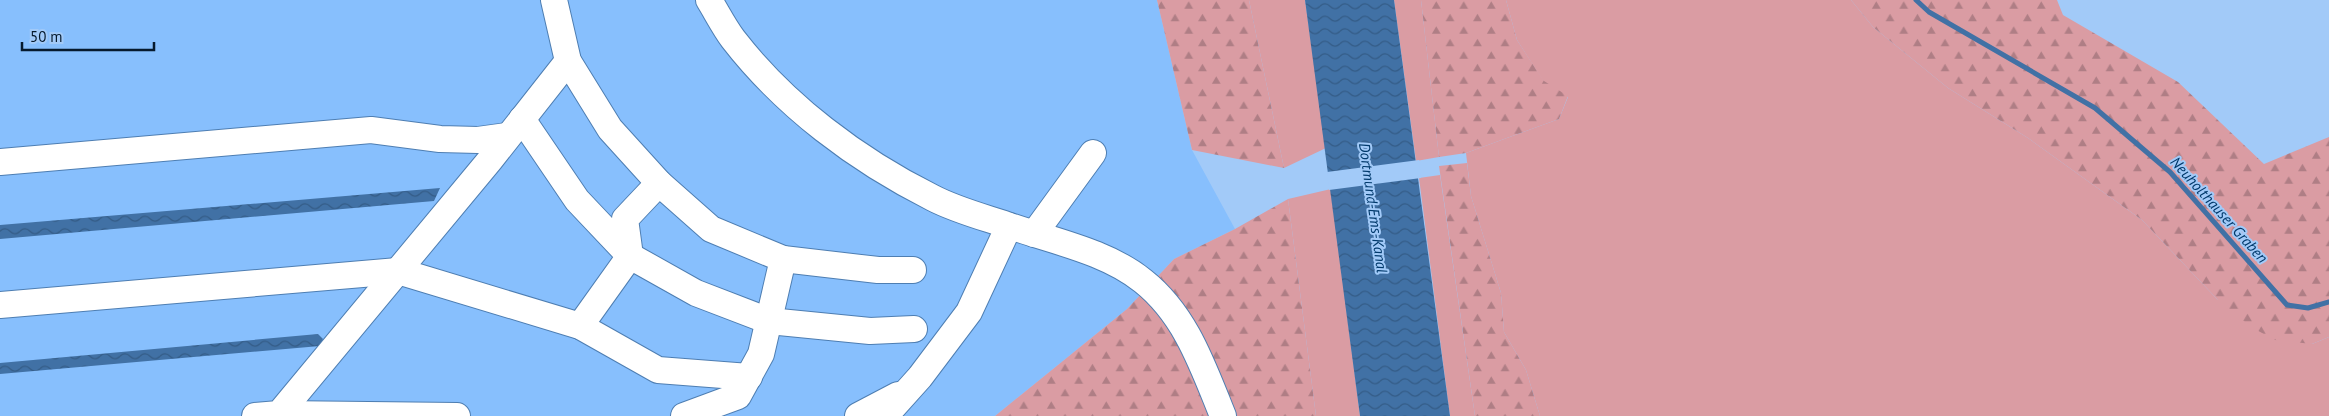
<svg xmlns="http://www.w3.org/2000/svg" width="2329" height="416" font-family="'PT Sans',sans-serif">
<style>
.built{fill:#87bffd}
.green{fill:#da9ca3}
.forest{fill:url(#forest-firs)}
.water{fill:url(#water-waves)}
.pier{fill:#a2caf8}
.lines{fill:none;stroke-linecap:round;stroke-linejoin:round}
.stream{stroke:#4171a5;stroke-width:5}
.minor-casing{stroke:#4e7eb2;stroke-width:28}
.minor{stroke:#fff;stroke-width:26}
.labels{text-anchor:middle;stroke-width:4;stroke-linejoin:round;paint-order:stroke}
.water-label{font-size:15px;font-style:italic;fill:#00396b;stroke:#a2caf8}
</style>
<defs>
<pattern id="forest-firs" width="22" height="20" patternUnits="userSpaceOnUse" patternTransform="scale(1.25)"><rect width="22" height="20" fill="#da9ca3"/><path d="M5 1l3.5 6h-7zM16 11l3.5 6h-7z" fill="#af7e85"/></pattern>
<pattern id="water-waves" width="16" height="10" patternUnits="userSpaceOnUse" patternTransform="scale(1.25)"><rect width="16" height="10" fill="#4171a5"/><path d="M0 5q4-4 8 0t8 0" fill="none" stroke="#345c87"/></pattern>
</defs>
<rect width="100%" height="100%" fill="#a2caf8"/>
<path class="built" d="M0 0H1157L1192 150 1235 229 1174 259 1127 309 995 416H0Z"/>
<g class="green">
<path d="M1249 0H1305L1326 148 1284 168Z"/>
<path d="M1394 0H1421L1439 157 1416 161Z"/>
<path d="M1506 0H1851L1873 27 1948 88 2028 138 2142 220 2217 299 2312 344 2329 337V416H1540L1526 370 1504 332 1501 293 1471 196 1466 153 1559 119 1568 97 1544 82 1517 40Z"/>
<path d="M1440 175 1475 416H1450L1419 178Z"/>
<path d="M1331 189 1360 416H1316L1288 199Z"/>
</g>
<g class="forest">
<path d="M1157 0H1249L1284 168 1192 150Z"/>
<path d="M1421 0H1506L1517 40 1544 81 1568 96 1559 119 1466 153 1439 157Z"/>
<path d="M1851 0H2057L2063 15 2178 82 2264 164 2329 137V337L2312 344 2275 340 2251 327 2217 299 2142 220 2028 138 1948 88 1873 27Z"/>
<path d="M1467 163 1471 196 1501 293 1504 332 1526 370 1540 416H1475L1439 166Z"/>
<path d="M1288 199 1316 416H995L1127 309 1174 259 1235 229Z"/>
</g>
<g class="water">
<path d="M1305 0H1394L1450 416H1360Z"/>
<path d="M440 188 434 201 0 239V225Z"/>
<path d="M318 334 323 339 320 346 0 374V363Z"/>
</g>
<path class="pier" d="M1419 160 1421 178 1329 190 1327 172Z"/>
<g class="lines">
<path class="stream" d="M1916 0 1929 12 2095 108 2170 172 2287 305 2308 308 2329 302"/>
<defs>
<g id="minor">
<path d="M554 0 568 61 610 129 659 183 711 229 783 259 878 270H913"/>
<path d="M709 0C717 13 724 27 733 39 785 106 857 160 933 198 956 210 983 217 1007 225 1052 241 1106 251 1143 281 1186 315 1203 367 1223 416"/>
<path d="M522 119 577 200 630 256 696 293 769 321 870 331 914 329"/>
<path d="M0 162 371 130 440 139 478 140 507 136"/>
<path d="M1034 234 1093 153"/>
<path d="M0 305 398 271 580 326 658 370 749 377"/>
<path d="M580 326 630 256 625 219 659 183"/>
<path d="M279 414 457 416"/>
<path d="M255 416 279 414 490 160 568 61"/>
<path d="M684 416 738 396 761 354 783 259"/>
<path d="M858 416 898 395"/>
<path d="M885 416 920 377 969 312 1009 226"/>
</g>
</defs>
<use href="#minor" class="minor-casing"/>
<use href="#minor" class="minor"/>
</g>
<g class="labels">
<g class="water-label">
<text transform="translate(1373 208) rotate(82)" y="5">Dortmund-Ems-Kanal</text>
<text transform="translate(2219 210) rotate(48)" y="5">Neuholthauser Graben</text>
</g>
</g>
<path d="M22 42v8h132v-8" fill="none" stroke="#061a2e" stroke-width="2.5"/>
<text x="30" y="42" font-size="15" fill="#061a2e" stroke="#a2caf8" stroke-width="4" paint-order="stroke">50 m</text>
</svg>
